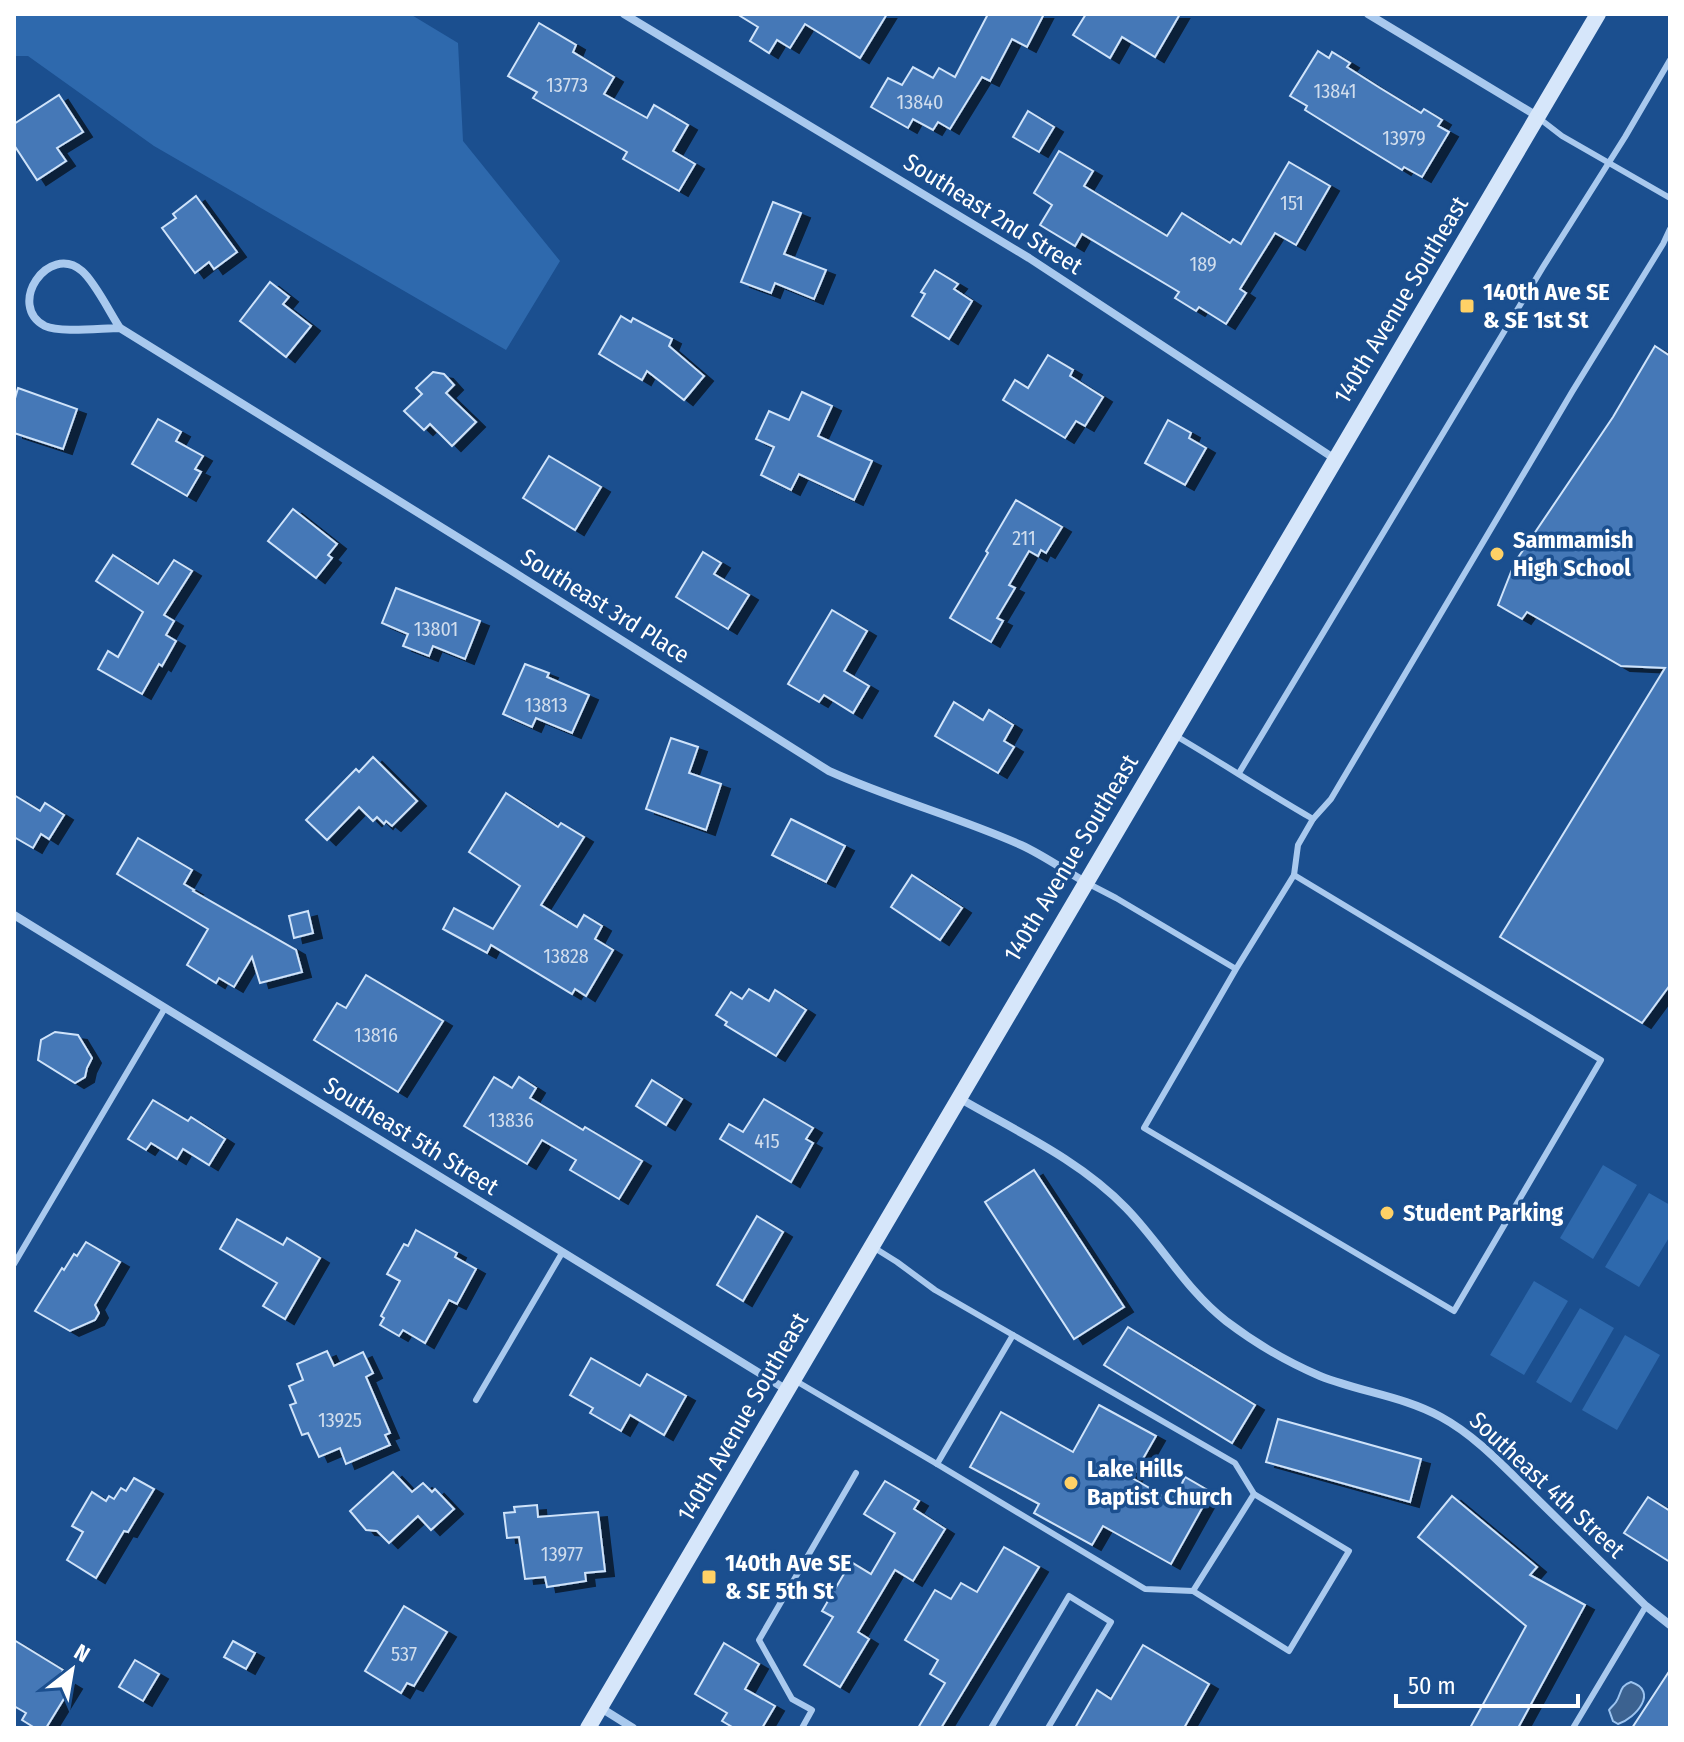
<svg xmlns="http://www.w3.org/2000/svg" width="1684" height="1742" font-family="'Fira Sans Condensed',sans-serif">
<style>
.green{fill:#2e69ad}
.water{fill:#3c6290;stroke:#9cc4f0;stroke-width:2}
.building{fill:#4478b7;stroke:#cfe3fa;stroke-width:2;filter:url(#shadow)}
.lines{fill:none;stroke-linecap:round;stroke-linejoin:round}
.lane{stroke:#a9c9ee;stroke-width:6}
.street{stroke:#a9c9ee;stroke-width:8}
.secondary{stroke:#d6e6fa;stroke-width:16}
.poi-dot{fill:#ffd166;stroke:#1b4f8f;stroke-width:3}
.labels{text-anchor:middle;stroke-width:7;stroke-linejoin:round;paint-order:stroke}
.number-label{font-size:20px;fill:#d0dded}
.street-label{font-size:24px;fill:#fff;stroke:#1b4f8f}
.poi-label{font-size:24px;font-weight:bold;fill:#fff;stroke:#1b4f8f;text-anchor:start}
</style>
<defs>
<filter id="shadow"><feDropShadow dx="9" dy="5" stdDeviation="0" flood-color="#0009"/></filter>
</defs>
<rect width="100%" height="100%" fill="#1b4f8f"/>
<g class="green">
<path d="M14 14H410L458 43 463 141 560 261 506 350 154 146 28 56H14Z"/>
<path d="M1603 1165 1637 1185 1593 1259 1560 1238Z"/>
<path d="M1649 1193 1670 1205V1236L1639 1287 1605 1267Z"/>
<path d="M1534 1281 1568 1301 1524 1375 1490 1355Z"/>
<path d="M1580 1308 1614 1328 1571 1403 1536 1382Z"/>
<path d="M1625 1335 1660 1355 1617 1430 1582 1410Z"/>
</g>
<path class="water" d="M1631 1682C1659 1691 1636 1718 1618 1724L1613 1721 1609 1710C1611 1707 1614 1705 1616 1702 1622 1693 1619 1686 1631 1682Z"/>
<g class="building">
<path d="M737 14H887L860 58 805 24 790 48 777 40 769 53 750 41 758 27Z"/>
<path d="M988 14H1044L1027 47 1012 39 990 81 982 77 950 129 938 122 933 130 913 119 908 128 871 107 888 78 902 85 913 67 933 78 939 68 955 77Z"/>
<path d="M1086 14H1180L1155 57 1122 37 1110 58 1073 35Z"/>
<path d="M539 23 576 45 573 52 614 77 604 94 647 118 654 105 688 125 673 151 695 164 679 191 623 159 627 152 533 98 537 92 508 76Z"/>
<path d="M1318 51 1329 58 1332 52 1350 63 1347 67 1380 88 1421 113 1424 109 1442 120 1438 126 1449 132 1422 177 1404 167 1402 170 1358 143 1305 110 1307 106 1290 96Z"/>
<path d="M59 95 83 132 57 148 66 161 37 180 14 145V124Z"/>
<path d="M1028 111 1054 127 1039 152 1013 137Z"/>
<path d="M1059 151 1093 171 1084 186 1167 236 1182 213 1230 243 1233 239 1241 244 1289 162 1330 186 1296 245 1275 233 1240 289 1246 293 1226 324 1199 307 1196 311 1175 298 1179 292 1082 234 1075 246 1040 225 1052 205 1034 193Z"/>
<path d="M196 196 237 252 214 269 209 262 195 273 162 228 176 218 173 214Z"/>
<path d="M773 202 801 213 784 254 826 270 814 299 775 283 771 293 741 282Z"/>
<path d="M935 270 958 284 954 289 972 301 949 339 912 316 925 294 921 292Z"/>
<path d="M270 282 289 297 283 304 311 326 286 357 240 321Z"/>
<path d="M621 316 631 322 633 318 672 339 669 346 704 376 684 400 647 371 642 380 599 354Z"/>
<path d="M1655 346 1670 356V985L1642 1023 1500 937 1665 668 1621 666 1527 612 1522 619 1498 605 1515 562 1613 417Z"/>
<path d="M1048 355 1073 370 1070 376 1103 397 1085 426 1076 421 1065 438 1003 400 1015 380 1028 388Z"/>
<path d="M433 372 444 374 454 385 446 393 476 422 452 446 430 424 424 430 404 411 422 394 416 388Z"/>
<path d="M18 388 77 409 63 449 14 433V402Z"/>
<path d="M802 392 832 406 818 436 872 461 854 500 799 474 791 490 761 475 774 447 756 439 769 411 789 420Z"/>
<path d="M158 419 181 432 176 441 203 456 195 469 201 472 187 496 132 464Z"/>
<path d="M1168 420 1191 433 1189 438 1206 448 1185 485 1145 463Z"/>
<path d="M549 456 601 487 575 530 523 498Z"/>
<path d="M1016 500 1062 527 1046 553 1041 550 1038 556 1029 551 1009 585 1015 588 997 618 1003 621 991 642 950 618 988 553 986 551Z"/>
<path d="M293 509 337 544 328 555 332 558 316 578 268 541Z"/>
<path d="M703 552 721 563 714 574 749 595 728 629 676 597Z"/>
<path d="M113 555 158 584 174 560 192 571 164 615 174 621 166 635 176 641 162 666 159 664 142 694 98 669 108 651 118 657 143 612 96 581Z"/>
<path d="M396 588 480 621 465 659 433 646 429 656 403 646 408 634 382 623Z"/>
<path d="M832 610 867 631 844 671 869 686 853 713 824 695 819 702 788 684Z"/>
<path d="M525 664 549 673 547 677 589 695 572 733 536 718 532 727 503 714Z"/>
<path d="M954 702 983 720 989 710 1013 725 1004 741 1014 747 998 773 935 736Z"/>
<path d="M671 738 698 747 689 773 721 784 706 830 646 809Z"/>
<path d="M373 757 417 801 392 826 386 821 384 824 377 817 373 821 359 807 327 840 306 820 356 769 359 772Z"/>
<path d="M506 793 558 827 561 823 584 837 541 905 577 927 584 915 602 926 595 939 613 950 586 996 575 989 572 994 491 945 487 953 443 929 454 908 493 929 520 886 469 852Z"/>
<path d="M14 795 40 811 45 803 64 815 49 839 41 834 33 848 14 837Z"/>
<path d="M791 819 845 846 826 882 772 855Z"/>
<path d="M138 838 192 870 184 884 194 890 193 891 296 950 302 972 260 983 252 957 234 987 219 978 216 983 187 965 208 929 117 874Z"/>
<path d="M912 875 962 908 940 940 891 907Z"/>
<path d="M308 911 313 933 294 938 289 916Z"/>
<path d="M366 975 443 1021 398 1092 314 1040 337 1003 346 1008Z"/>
<path d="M749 989 769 1001 775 990 806 1010 776 1056 725 1025 727 1022 716 1015 731 992 742 999Z"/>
<path d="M55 1032 78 1035 92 1058 87 1068 85 1077 75 1083 38 1060 41 1040Z"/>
<path d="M494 1077 512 1088 519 1077 536 1088 530 1098 583 1130 585 1127 642 1161 619 1199 570 1170 576 1160 542 1140 527 1164 464 1126Z"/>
<path d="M652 1080 682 1099 666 1125 636 1106Z"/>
<path d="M764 1099 813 1128 806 1139 813 1143 791 1182 720 1139 729 1124 743 1132Z"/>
<path d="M153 1100 188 1121 191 1117 225 1139 209 1165 183 1149 177 1159 151 1143 146 1150 128 1139Z"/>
<path d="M1034 1170 1124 1307 1074 1339 985 1202Z"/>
<path d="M757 1216 783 1232 743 1301 717 1285Z"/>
<path d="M237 1219 283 1245 287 1238 320 1258 285 1319 263 1306 277 1283 220 1249Z"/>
<path d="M416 1230 457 1253 455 1257 476 1269 457 1304 449 1300 425 1343 403 1330 399 1336 380 1325 384 1318 381 1316 400 1281 387 1274 404 1244 408 1246Z"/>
<path d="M86 1242 120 1262 95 1305 99 1313 95 1320 70 1331 35 1311 62 1268 64 1270 74 1254 77 1256Z"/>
<path d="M1128 1327 1255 1405 1232 1443 1104 1365Z"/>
<path d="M327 1351 334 1366 363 1352 373 1373 366 1377 390 1433 385 1435 390 1445 346 1464 340 1448 319 1457 308 1433 302 1435 290 1405 296 1403 289 1386 303 1380 297 1364Z"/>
<path d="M591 1358 640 1386 647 1374 686 1396 664 1435 630 1415 621 1431 590 1413 593 1408 570 1395Z"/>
<path d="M1099 1405 1156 1436 1132 1478 1167 1498 1172 1488 1178 1492 1185 1477 1211 1492 1171 1564 1103 1526 1092 1545 1034 1513 1039 1504 970 1467 1001 1412 1073 1452Z"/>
<path d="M1278 1419 1421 1459 1410 1502 1266 1462Z"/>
<path d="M393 1472 412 1492 423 1483 432 1492 435 1489 454 1509 431 1530 418 1516 389 1543 377 1531 366 1530 350 1511Z"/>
<path d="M134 1478 154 1489 128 1532 124 1531 96 1578 67 1560 83 1532 72 1526 92 1492 106 1501 109 1496 114 1499 121 1488 126 1491Z"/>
<path d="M885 1481 919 1501 914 1509 945 1529 913 1581 895 1570 858 1632 869 1639 840 1687 804 1665 833 1617 822 1611 851 1562 871 1574 895 1533 864 1514Z"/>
<path d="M1452 1496 1537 1567 1530 1575 1585 1605 1518 1728H1470L1526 1626 1418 1537Z"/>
<path d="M1648 1497 1670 1511V1562L1624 1533Z"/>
<path d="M537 1505 538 1517 598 1512 605 1571 585 1573 586 1581 547 1587 545 1577 525 1579 519 1537 507 1538 504 1513 515 1512 514 1507Z"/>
<path d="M1004 1547 1039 1567 941 1728H918L945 1683 930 1674 938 1660 905 1640 935 1590 951 1599 961 1583 977 1592Z"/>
<path d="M404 1606 447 1632 414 1686 407 1683 401 1693 365 1671Z"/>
<path d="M14 1640 63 1670 60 1676 73 1684 46 1728H35L22 1720 26 1713 14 1706Z"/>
<path d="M233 1641 255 1653 246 1669 224 1657Z"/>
<path d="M724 1643 759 1664 745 1689 775 1706 762 1728H734L722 1721 727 1713 695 1694Z"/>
<path d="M1143 1645 1209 1684 1184 1728H1075L1097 1690 1111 1699Z"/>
<path d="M135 1660 159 1674 143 1701 119 1687Z"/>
<path d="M1670 1670V1728H1632Z"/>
</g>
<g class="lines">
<g class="lane">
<path d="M1540 119 1562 136 1670 198"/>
<path d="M1176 736C1222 763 1266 792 1313 819L1331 799 1572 392 1663 244 1670 229"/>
<path d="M1239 773 1543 267 1625 137 1670 60"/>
<path d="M1294 875 1298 845 1313 819"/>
<path d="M1089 884 1116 898 1236 969 1294 875 1601 1060 1454 1311 1144 1128 1236 969"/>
<path d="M873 1247 897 1262 935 1290 1235 1463 1254 1494 1349 1551 1289 1651 1193 1591"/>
<path d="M14 1264 165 1008"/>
<path d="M1013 1335 937 1464 1145 1589 1193 1591 1254 1494"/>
<path d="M796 1381 937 1464"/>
<path d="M476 1400 562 1253"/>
<path d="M802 1728 812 1710 792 1699 759 1640 856 1473"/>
<path d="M991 1728 1069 1596 1111 1622 1048 1728"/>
<path d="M1573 1728 1646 1606"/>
</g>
<g class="street">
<path d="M624 14 1029 258 1335 459"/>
<path d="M1368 14 1537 116"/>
<path d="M120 328C110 313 95 282 82 271 48 242 6 306 45 326 60 333 102 328 120 328L504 566 829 771C891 799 958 817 1021 845 1043 855 1064 870 1085 882"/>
<path d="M14 915 787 1390"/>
<path d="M959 1098C1016 1131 1080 1160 1126 1208 1161 1244 1186 1290 1226 1321 1255 1343 1287 1362 1320 1376 1360 1392 1403 1396 1441 1417 1476 1436 1505 1468 1533 1495 1571 1532 1608 1569 1646 1606L1670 1625"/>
<path d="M601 1708 633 1728"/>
</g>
<path class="secondary" d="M588 1728 1598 14"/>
</g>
<g class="poi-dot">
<rect x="1459" y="298" width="16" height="16" rx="4"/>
<circle cx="1497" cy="554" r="8"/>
<circle cx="1387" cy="1213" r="8"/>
<circle cx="1071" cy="1483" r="8"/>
<rect x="701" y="1569" width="16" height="16" rx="4"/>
</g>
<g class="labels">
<g class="number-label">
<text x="567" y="92">13773</text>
<text x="1335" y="98">13841</text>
<text x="920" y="109">13840</text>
<text x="1404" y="145">13979</text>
<text x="1292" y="210">151</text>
<text x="1203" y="271">189</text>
<text x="1024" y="545">211</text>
<text x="436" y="636">13801</text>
<text x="546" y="712">13813</text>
<text x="566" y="963">13828</text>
<text x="376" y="1042">13816</text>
<text x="511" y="1127">13836</text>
<text x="767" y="1148">415</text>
<text x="340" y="1427">13925</text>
<text x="562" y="1561">13977</text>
<text x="404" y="1661">537</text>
</g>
<g class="street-label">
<text transform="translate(993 214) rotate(32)" y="8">Southeast 2nd Street</text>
<text transform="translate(1401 300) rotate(-59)" y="8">140th Avenue Southeast</text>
<text transform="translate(605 606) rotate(32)" y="8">Southeast 3rd Place</text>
<text transform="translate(1071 858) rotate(-59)" y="8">140th Avenue Southeast</text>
<text transform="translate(411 1136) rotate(32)" y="8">Southeast 5th Street</text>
<text transform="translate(743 1417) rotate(-60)" y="8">140th Avenue Southeast</text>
<text transform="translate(1547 1485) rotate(43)" y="8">Southeast 4th Street</text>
</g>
<g class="poi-label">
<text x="1483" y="300">140th Ave SE<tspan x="1483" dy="28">&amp; SE 1st St</tspan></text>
<text x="1513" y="548">Sammamish<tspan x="1513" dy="28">High School</tspan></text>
<text x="1403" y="1221">Student Parking</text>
<text x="1087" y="1477">Lake Hills<tspan x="1087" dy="28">Baptist Church</tspan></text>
<text x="725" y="1571">140th Ave SE<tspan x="725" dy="28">&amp; SE 5th St</tspan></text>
</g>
</g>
<rect width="1684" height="1742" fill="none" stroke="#ffffff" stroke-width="32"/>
<g transform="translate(72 1670) rotate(31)" stroke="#1b4f8f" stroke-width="6" paint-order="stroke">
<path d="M0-6L14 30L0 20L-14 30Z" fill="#ffffff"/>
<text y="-12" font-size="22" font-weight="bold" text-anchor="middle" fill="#ffffff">N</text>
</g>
<path d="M1396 1694v12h182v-12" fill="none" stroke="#ffffff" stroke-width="4"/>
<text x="1408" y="1694" font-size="24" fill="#ffffff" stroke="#1b4f8f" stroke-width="6" paint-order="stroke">50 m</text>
</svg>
